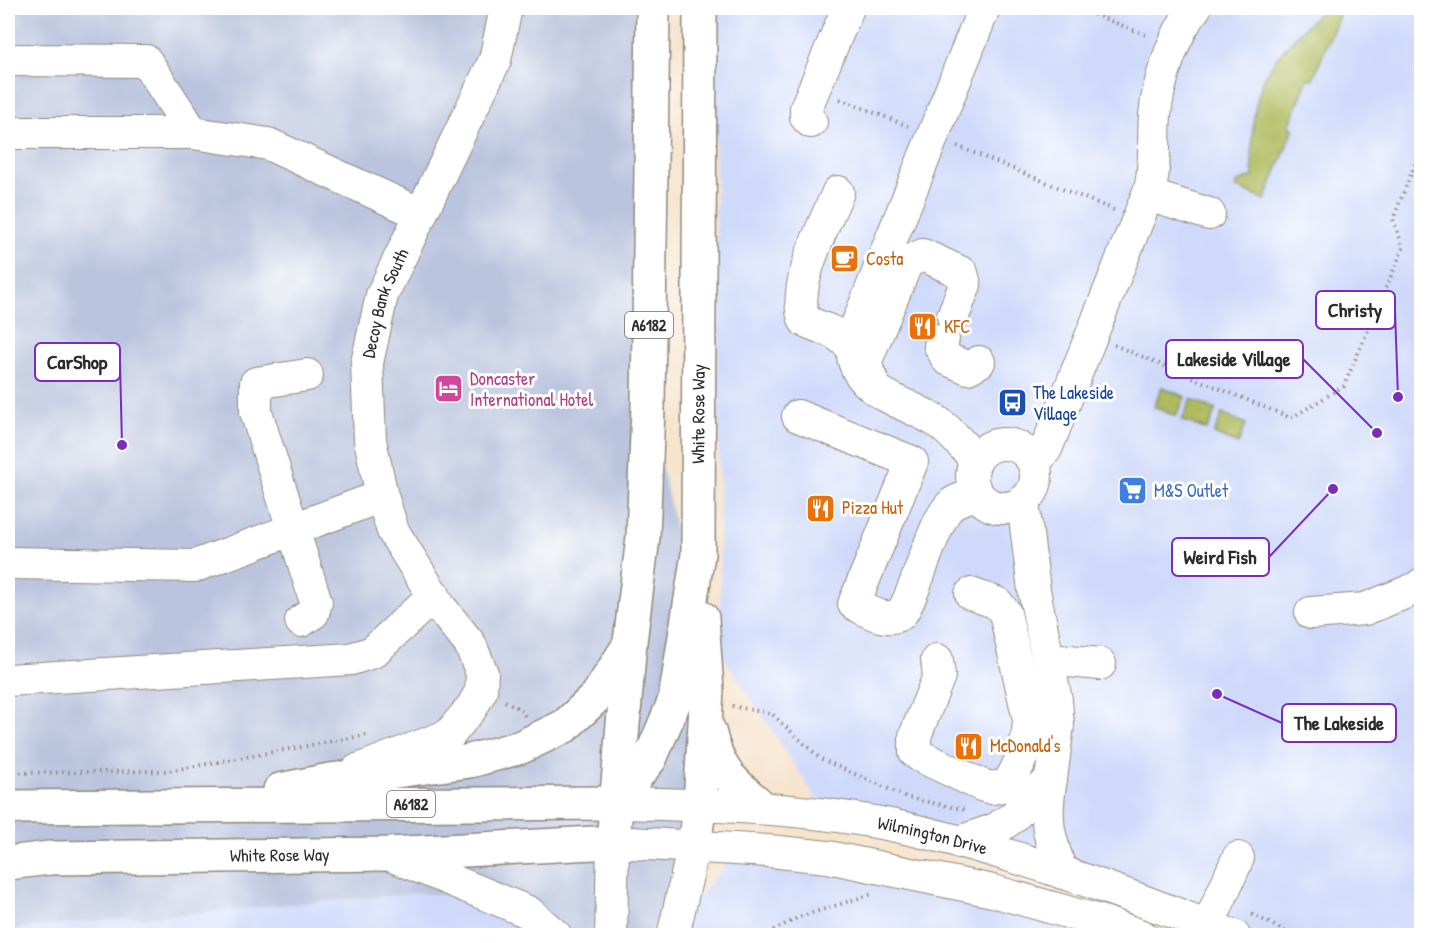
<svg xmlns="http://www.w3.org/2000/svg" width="1429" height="943" font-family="'Patrick Hand',sans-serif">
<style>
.built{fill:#cfdafa}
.industrial{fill:#bac4de}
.green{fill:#afbb5d;stroke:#6d7344;stroke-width:1.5}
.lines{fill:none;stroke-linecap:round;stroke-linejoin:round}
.minor-casing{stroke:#90887c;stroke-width:34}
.highway-casing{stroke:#90887c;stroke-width:36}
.path{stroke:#90887c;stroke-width:4;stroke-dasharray:1.5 4.5;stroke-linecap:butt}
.minor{stroke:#fff;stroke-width:32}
.highway{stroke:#fff;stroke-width:33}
.labels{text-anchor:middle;stroke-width:6;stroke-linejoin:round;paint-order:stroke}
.shield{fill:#fff;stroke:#6b6b6b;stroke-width:1.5}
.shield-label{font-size:16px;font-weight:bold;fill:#2b2b2b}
.food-label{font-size:18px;fill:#c56008;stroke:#fff;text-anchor:start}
.street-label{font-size:18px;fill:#2b2b2b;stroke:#fff}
.hotel-label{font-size:18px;fill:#b23c85;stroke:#fff;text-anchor:start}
.transit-label{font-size:18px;fill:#164399;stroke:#fff;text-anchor:start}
.shop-label{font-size:18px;fill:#366cbe;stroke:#fff;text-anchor:start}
.leader{fill:none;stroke:#7b2cbf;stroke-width:2}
.callout-dot{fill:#7b2cbf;stroke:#fff;stroke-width:2}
.callout{fill:#fff;stroke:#7b2cbf;stroke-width:2}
.callout-label{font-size:20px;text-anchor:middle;font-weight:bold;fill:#2b2b2b}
</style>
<rect width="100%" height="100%" fill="#fff"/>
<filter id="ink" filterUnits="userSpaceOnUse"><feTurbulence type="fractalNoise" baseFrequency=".0167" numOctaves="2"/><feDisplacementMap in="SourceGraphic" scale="12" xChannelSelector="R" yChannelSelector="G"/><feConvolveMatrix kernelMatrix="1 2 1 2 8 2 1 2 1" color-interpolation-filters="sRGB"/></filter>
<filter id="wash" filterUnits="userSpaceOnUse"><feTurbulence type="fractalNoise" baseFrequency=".008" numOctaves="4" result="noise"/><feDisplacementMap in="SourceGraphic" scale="24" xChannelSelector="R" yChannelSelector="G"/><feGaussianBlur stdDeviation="1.35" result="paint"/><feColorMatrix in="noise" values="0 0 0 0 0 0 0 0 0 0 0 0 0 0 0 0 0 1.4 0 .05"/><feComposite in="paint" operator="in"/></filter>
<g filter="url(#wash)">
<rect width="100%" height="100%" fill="#f6e4cd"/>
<g class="built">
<path d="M714 8H1421V935H1234L827 815 721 653Z"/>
<path d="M739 849 1142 936H666Z"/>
<path d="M419 893 516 903 546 936H8V929Z"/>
</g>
<path class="industrial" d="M8 8H653L648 408 735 789 649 935H546L516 903 419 893 8 929Z"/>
<g class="green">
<path d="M1319 8H1342L1313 79 1308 78 1289 127 1294 128 1265 200 1235 187 1237 182 1253 177C1251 147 1252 107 1264 79 1275 55 1303 30 1321 10Z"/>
<path d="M1162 387 1185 397 1176 416 1154 407Z"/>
<path d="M1191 399 1216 410 1207 430 1182 420Z"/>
<path d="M1222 414 1246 424 1238 444 1214 434Z"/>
</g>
</g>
<g filter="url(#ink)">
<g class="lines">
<defs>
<g id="minor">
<path d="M8 60 146 61 193 133"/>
<path d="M811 122 806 117V108L848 8"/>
<path d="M8 133H193L268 144 421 214"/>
<path d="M838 192C825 223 790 289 805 321L835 333 852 346"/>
<path d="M1148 195 1209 214"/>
<path d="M943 339 940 346 947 359 968 368 979 362"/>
<path d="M872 380 865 363 907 262 923 255 962 273 965 285 953 316"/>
<path d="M798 416 912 462 854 604C869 611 884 623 901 614 918 590 933 518 953 503 959 499 969 497 975 494"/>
<circle cx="1004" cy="476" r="32"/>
<path d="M976 459C963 447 950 430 936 421 905 401 852 393 852 346 852 334 857 325 861 315L984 8"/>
<path d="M1034 463 1046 449 1150 189C1156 165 1153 140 1155 115 1158 82 1174 33 1195 8"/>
<path d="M1023 502 1034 590 1056 700 1058 725 1051 779"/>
<path d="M8 563 195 566 382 496"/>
<path d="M1311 613 1365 609 1417 588 1422 584"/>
<path d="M301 621 313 613 316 602 256 412V383L307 375"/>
<path d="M1048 659 1100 664"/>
<path d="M937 660 939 676 915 736V752L920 756 981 785 992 788 1007 785C1020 767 1028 741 1029 720L1005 613 997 603 971 594"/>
<path d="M8 680 351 659 373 652 434 595"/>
<path id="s1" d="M358 770 449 735 472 707 481 691 482 673 470 644 441 608 393 531 382 496 370 440 367 363 382 295 495 60 506 8"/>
<path id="s2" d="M615 803C712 805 810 807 905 828 1018 853 1127 894 1234 936"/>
<path d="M959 842 996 829 1012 818 1051 779C1044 819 1048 836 1062 873"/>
<path d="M388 854 528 912 556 936"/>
<path d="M1208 926 1238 858"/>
<path d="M611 936 613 842 769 851 828 857 993 891 1106 923 1142 936"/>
<path d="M673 936 694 845"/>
</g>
<g id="highway">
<path d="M709 731C719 773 731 780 762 807"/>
<path d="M280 790 330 780 470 761 521 747 565 726 597 696 626 650"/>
<path id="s3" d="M613 805 650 759 675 700 698 554 700 8"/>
<path d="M8 807 615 803"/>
<path d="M694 845 700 804 707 690 702 618"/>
<path id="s4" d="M8 863 50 858 388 854 613 842 630 642 643 537 648 408 653 8"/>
</g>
</defs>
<use href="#minor" class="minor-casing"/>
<use href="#highway" class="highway-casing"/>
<g class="path">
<path d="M1077 8 1149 36"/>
<path d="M840 99 908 126"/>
<path d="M957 146 1114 210"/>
<path d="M1114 345 1291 418 1344 386 1403 248 1393 219 1422 147"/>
<path d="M505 701 520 709 525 716"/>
<path d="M732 706 772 714 821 759 909 798 966 810"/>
<path d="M8 773 168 771 367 735"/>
<path d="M1252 914 1294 936"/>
<path d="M763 936 799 917 872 894"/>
</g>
<use href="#minor" class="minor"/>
<use href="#highway" class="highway"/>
</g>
</g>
<defs>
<symbol id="cafe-square" viewBox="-11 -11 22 22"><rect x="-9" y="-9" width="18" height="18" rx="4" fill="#e8710a" stroke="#fff"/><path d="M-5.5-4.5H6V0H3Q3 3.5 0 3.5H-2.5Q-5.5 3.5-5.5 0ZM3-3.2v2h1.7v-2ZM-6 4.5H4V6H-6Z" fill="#fff"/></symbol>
<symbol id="restaurant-square" viewBox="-11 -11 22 22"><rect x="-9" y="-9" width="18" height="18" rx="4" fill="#e8710a" stroke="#fff"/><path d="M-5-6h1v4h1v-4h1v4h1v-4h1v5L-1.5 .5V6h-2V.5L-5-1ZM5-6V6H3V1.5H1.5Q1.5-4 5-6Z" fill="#fff"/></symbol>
<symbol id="hotel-square" viewBox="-11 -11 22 22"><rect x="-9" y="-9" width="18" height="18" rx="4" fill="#d1479c" stroke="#fff"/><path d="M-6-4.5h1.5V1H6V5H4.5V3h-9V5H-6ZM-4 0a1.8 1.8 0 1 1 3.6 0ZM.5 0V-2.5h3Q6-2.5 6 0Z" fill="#fff"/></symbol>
<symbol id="bus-square" viewBox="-11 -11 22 22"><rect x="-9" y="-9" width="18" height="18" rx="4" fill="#1a4fb4" stroke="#fff"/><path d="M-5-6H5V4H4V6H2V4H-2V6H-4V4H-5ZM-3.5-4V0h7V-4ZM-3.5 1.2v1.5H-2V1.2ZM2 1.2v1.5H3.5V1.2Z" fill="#fff"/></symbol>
<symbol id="supermarket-square" viewBox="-11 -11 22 22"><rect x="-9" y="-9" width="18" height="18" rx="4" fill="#3f7fe0" stroke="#fff"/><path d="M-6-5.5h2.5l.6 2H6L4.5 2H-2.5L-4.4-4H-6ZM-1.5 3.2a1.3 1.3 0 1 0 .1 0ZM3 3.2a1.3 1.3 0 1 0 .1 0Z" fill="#fff"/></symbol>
</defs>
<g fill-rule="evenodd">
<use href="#cafe-square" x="828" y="242" width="33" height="33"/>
<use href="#restaurant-square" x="906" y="310" width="33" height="33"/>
<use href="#hotel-square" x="432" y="372" width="33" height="33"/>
<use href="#bus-square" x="996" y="386" width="33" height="33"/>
<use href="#supermarket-square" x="1116" y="474" width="33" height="33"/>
<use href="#restaurant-square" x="804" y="492" width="33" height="33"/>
<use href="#restaurant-square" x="952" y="730" width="33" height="33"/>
</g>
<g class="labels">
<g class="shield">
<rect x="625" y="312" width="48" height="26" rx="4.5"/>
<rect x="387" y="791" width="48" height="26" rx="4.5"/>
</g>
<g class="shield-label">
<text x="649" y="331">A6182</text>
<text x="411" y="810">A6182</text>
</g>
<g class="food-label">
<text x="866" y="265">Costa</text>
<text x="944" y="333">KFC</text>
<text x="842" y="514">Pizza Hut</text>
<text x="990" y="752">McDonald's</text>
</g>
<g class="street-label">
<text dy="6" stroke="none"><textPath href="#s1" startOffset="572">Decoy Bank South</textPath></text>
<text dy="6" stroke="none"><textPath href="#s3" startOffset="411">White Rose Way</textPath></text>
<text dy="6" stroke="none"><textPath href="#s2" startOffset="320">Wilmington Drive</textPath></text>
<text dy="6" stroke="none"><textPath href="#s4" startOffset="272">White Rose Way</textPath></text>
</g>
<g class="hotel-label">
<text x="470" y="385">Doncaster<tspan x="470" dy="21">International Hotel</tspan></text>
</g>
<g class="transit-label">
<text x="1033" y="399">The Lakeside<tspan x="1033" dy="21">Village</tspan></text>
</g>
<g class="shop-label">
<text x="1154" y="497">M&amp;S Outlet</text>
</g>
</g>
<path class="leader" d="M1398 397L1395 310M1377 433L1303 359M122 445L120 362M1333 489L1269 557M1217 694L1282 723"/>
<g class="callout-dot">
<circle cx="1398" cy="397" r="6"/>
<circle cx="1377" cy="433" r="6"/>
<circle cx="122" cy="445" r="6"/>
<circle cx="1333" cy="489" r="6"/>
<circle cx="1217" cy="694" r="6"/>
</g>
<g class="callout">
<rect x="1316" y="291" width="79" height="38" rx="6"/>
<rect x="1166" y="340" width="137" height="38" rx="6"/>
<rect x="35" y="343" width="85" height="38" rx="6"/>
<rect x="1172" y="538" width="97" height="38" rx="6"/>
<rect x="1282" y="704" width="114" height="38" rx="6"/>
</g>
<g class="callout-label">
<text x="1355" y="317">Christy</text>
<text x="1234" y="366">Lakeside Village</text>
<text x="77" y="369">CarShop</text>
<text x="1220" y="564">Weird Fish</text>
<text x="1339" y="730">The Lakeside</text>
</g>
<rect width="1429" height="943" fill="none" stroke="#fff" stroke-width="30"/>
</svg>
